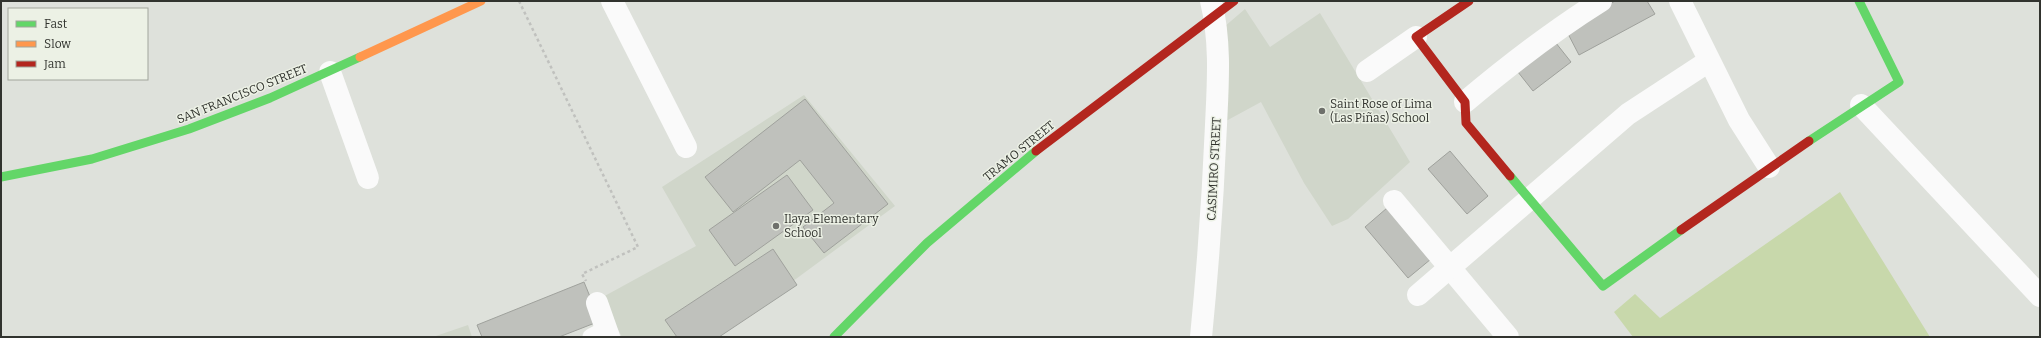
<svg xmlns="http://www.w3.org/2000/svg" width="2041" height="338" font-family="Bitter,serif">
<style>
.built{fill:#d0d6ca}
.green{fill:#c8d8ab}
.building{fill:#bfc1bc;stroke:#9fa19c}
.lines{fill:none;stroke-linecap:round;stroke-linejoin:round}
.path{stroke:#c0c1be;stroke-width:2.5;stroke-dasharray:3 3;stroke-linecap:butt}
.lane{stroke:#fafafa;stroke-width:17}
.street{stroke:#fafafa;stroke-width:22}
.fast{stroke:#63d668;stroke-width:9}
.slow{stroke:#ff974d;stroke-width:9}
.jam{stroke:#b3261e;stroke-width:9}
.poi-dot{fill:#6e706b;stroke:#ecf1e5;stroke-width:1.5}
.labels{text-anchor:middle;stroke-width:3;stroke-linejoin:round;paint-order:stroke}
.street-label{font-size:12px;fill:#31332e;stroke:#ecf1e5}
.poi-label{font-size:12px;fill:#31332e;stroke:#ecf1e5;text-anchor:start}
</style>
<rect width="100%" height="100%" fill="#dee1db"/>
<g class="built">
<path d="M1245 9 1270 47 1320 13 1410 162 1348 219 1332 226 1304 183 1261 102 1226 121 1224 27Z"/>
<path d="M804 95 895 206 717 337H622L601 298 696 246 662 187Z"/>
<path d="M468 325 472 337H433Z"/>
</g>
<path class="green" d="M1840 192 1930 337H1633L1614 312 1635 294 1660 318Z"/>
<g class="building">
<path d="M1615 1H1647L1655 14 1579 55 1565 28Z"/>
<path d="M1552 38 1571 62 1533 91 1514 67Z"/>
<path d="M805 99 888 204 824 253 803 227 834 203 800 160 733 212 705 177Z"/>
<path d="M1450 151 1488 196 1467 214 1428 169Z"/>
<path d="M787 175 813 210 735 266 709 230Z"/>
<path d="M1387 208 1431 259 1408 278 1365 227Z"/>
<path d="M773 249 797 285 719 337H677L665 320Z"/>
<path d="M584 282 600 321 559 337H482L477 325Z"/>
</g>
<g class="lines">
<path class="path" d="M519 1 638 247 582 274 586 281"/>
<path class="lane" d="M591 337 606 329"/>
<g class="street">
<path d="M612 1 686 147"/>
<path d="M1680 1 1739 120 1769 167"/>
<path d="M1367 71 1416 37"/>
<path d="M330 72 368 178"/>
<path d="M1465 102C1509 65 1553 31 1601 1"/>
<path d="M1861 105 2040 296"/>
<path d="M1394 201 1508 337"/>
<path d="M1418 295 1628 114 1709 61"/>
<path d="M597 303 609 337"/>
<path d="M1201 337C1208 266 1213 196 1216 125 1218 83 1221 42 1211 1"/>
</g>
<g class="fast">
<path d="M1809 141 1899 82 1859 1"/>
<path d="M1510 176 1603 286 1681 230"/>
<path d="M1 177 92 159 189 129 270 98 360 57"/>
<path d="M834 337 927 243 1036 151"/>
</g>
<path class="slow" d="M360 57 481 1"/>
<g class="jam">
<path d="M1469 1 1416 37 1465 102 1466 123 1510 176"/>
<path d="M1036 151 1234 1"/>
<path d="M1681 230 1809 141"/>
</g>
</g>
<g class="poi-dot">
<circle cx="1322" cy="111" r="4"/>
<circle cx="776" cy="226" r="4"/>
</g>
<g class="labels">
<g class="street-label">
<text transform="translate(242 94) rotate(-22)" y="4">SAN FRANCISCO STREET</text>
<text transform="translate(1019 151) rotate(-39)" y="4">TRAMO STREET</text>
<text transform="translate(1214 169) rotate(-87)" y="4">CASIMIRO STREET</text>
</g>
<g class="poi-label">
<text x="1330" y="108">Saint Rose of Lima<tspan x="1330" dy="14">(Las Piñas) School</tspan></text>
<text x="784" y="223">Ilaya Elementary<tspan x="784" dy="14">School</tspan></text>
</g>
</g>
<rect width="2041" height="338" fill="none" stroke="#31332e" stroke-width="4"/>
<rect x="8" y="8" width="140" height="72" fill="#ecf1e5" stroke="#a1a59c"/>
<rect x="16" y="21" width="20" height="6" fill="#63d668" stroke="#a1a59c"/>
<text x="44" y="28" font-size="12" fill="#31332e">Fast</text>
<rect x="16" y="41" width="20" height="6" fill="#ff974d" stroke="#a1a59c"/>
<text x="44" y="48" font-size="12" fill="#31332e">Slow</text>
<rect x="16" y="61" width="20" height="6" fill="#b3261e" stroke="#a1a59c"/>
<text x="44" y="68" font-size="12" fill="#31332e">Jam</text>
</svg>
